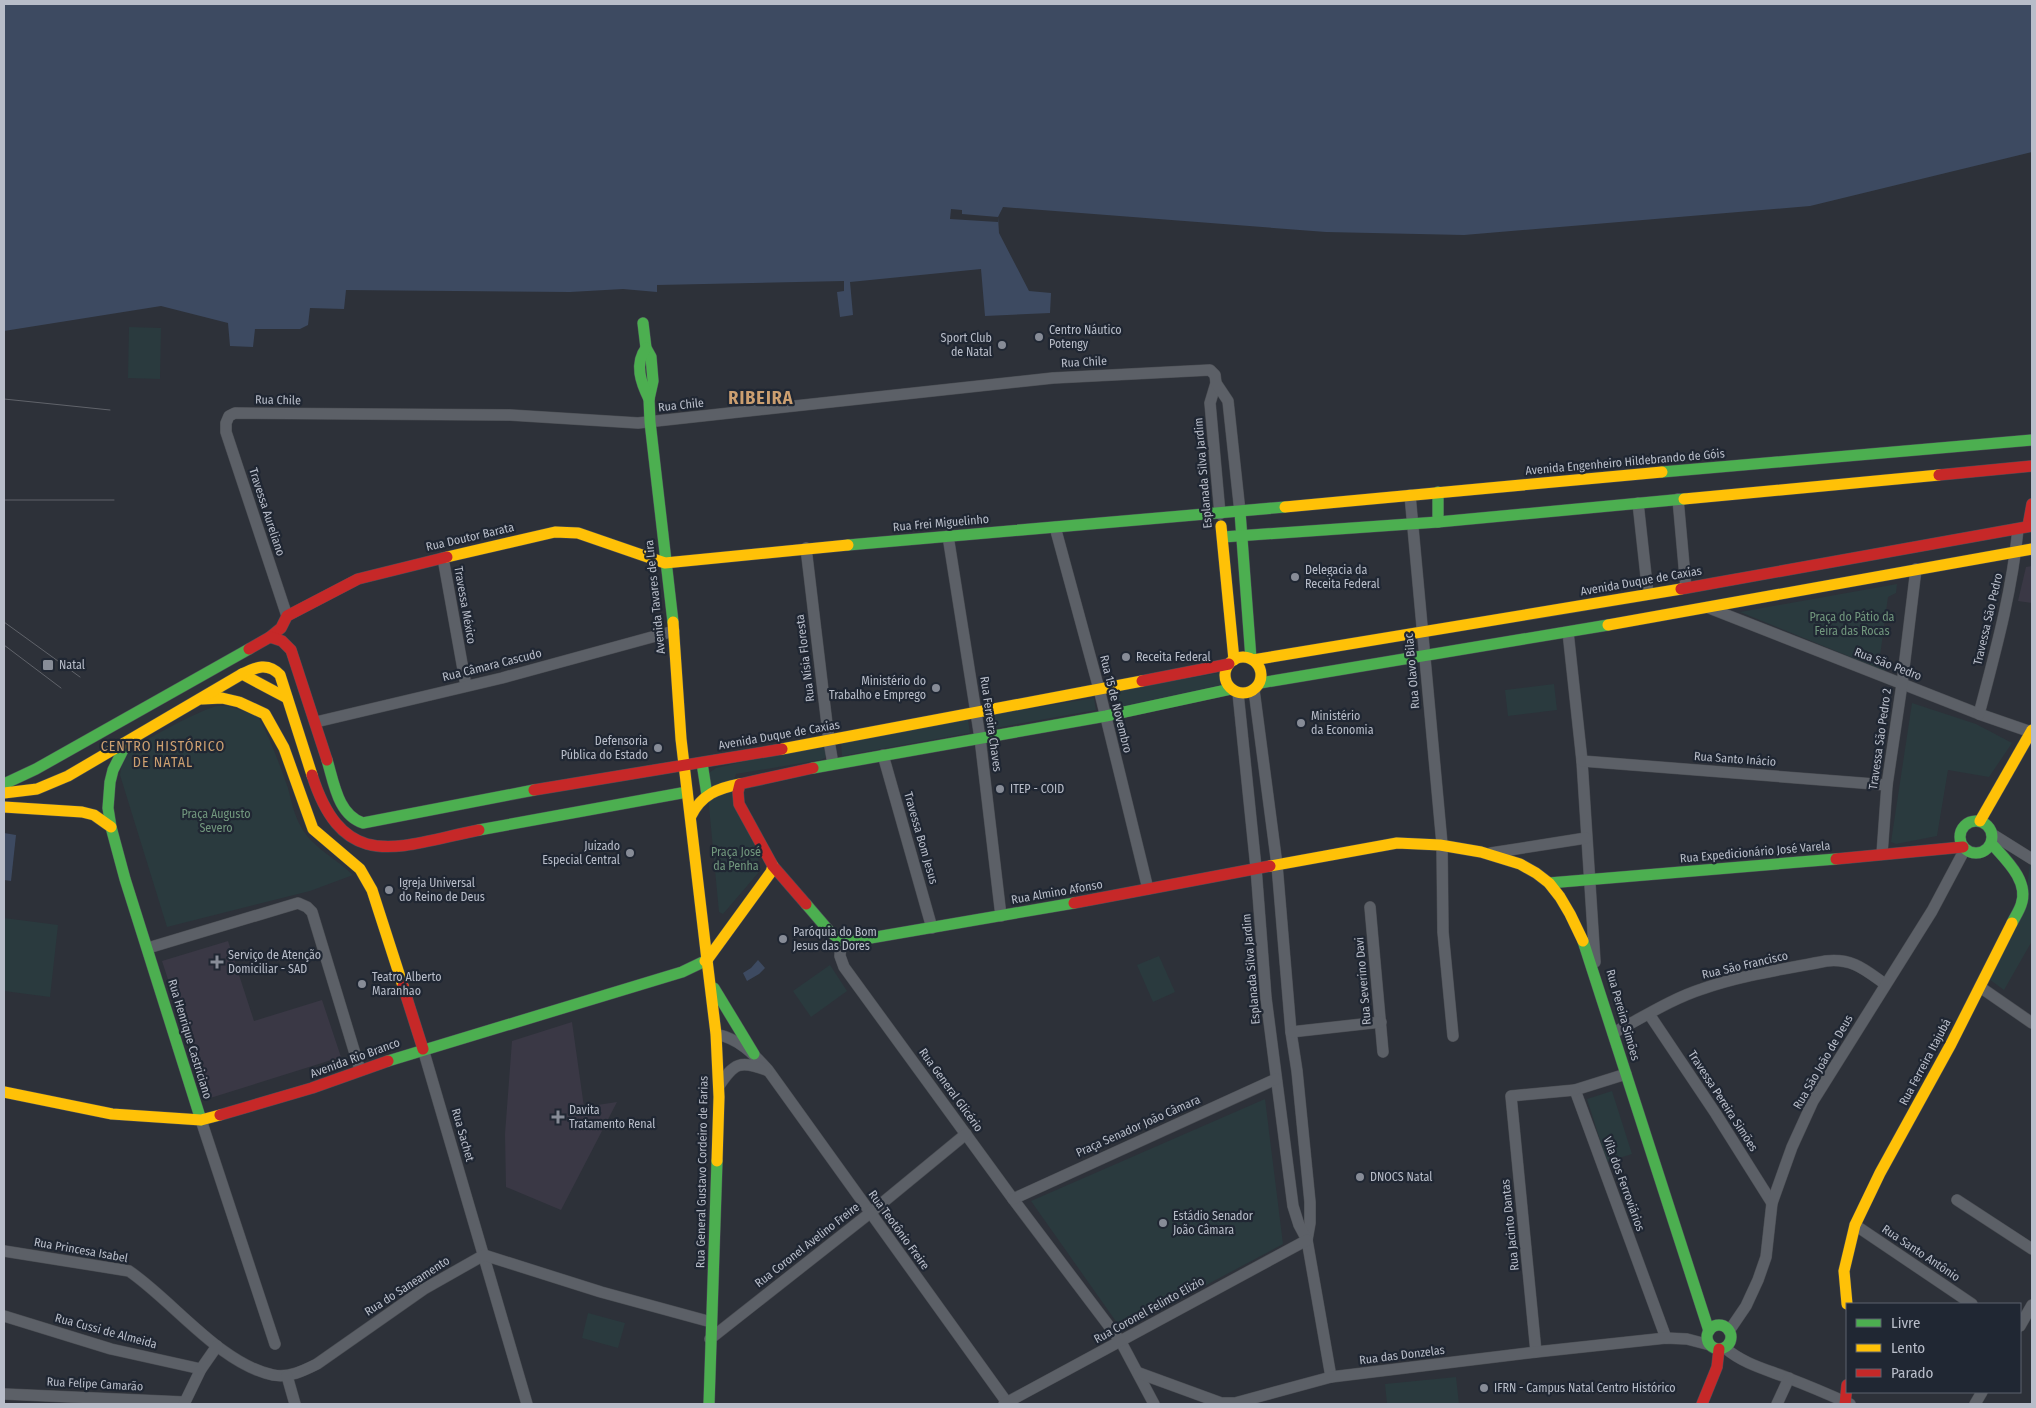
<svg xmlns="http://www.w3.org/2000/svg" width="2036" height="1408" font-family="'Fira Sans Condensed',sans-serif">
<style>
.medical{fill:#3a3845}
.green{fill:#2a3a3e}
.water{fill:#3d4a61}
.pier{fill:#2d3139}
.lines{fill:none;stroke-linecap:round;stroke-linejoin:round}
.street-casing{stroke:#494c52;stroke-width:12}
.fast-casing{stroke:#4a4e56;stroke-width:12}
.slow-casing{stroke:#4a4e56;stroke-width:12}
.jam-casing{stroke:#4a4e56;stroke-width:12}
.street{stroke:#5c6067;stroke-width:11}
.fast{stroke:#4caf50;stroke-width:11}
.slow{stroke:#ffc107;stroke-width:11}
.jam{stroke:#c62828;stroke-width:11}
.tram{stroke:#60636a;stroke-width:1}
.poi-dot{fill:#878c97;stroke:#202733;stroke-width:2}
.labels{text-anchor:middle;stroke-width:4.5;stroke-linejoin:round;paint-order:stroke}
.poi-label{font-size:12px;fill:#b8bdc9;stroke:#202733;text-anchor:start}
.street-label{font-size:12px;fill:#b8bdc9;stroke:#202733}
.park-label{font-size:12px;fill:#71977d;stroke:#202733}
.neighbourhood-label{font-size:14px;letter-spacing:1px;fill:#cc9f70;stroke:#202733}
.district-label{font-size:18px;font-weight:bold;letter-spacing:1px;fill:#cc9f70;stroke:#202733}
</style>
<rect width="100%" height="100%" fill="#2d3139"/>
<g class="medical">
<path d="M2032 566V603L2018 601 2026 567Z"/>
<path d="M228 941 254 1021 322 1000 341 1057 207 1099 162 961Z"/>
<path d="M572 1022 584 1107 617 1102 561 1210 506 1187 505 1134 512 1041Z"/>
</g>
<g class="green">
<path d="M129 327 161 328 160 379 128 378Z"/>
<path d="M1897 584 1896 593 1888 597 1880 656 1887 665 1885 671 1740 612Z"/>
<path d="M1219 673 1221 688 1114 709 1113 691Z"/>
<path d="M1554 684 1557 710 1508 716 1505 690Z"/>
<path d="M1094 698 1096 710 990 729 989 715Z"/>
<path d="M1912 703 1976 724 2012 743 1989 777 1948 770 1937 836 1896 844 1891 842Z"/>
<path d="M217 706H228L258 716C271 740 279 763 288 788 291 800 294 814 300 825 312 848 336 858 353 875L310 891 167 927 120 775C121 769 122 760 125 756 134 744 202 709 217 706Z"/>
<path d="M968 719 970 733 842 756 841 743Z"/>
<path d="M818 744 827 751 825 758 820 760 736 774 731 790 758 852 759 872 723 914 719 912 706 775 716 768Z"/>
<path d="M2030 864 2032 866V941L2004 990 1989 979 2027 887Z"/>
<path d="M4 918 58 925 50 997 4 991Z"/>
<path d="M1159 956 1175 992 1153 1002 1137 965Z"/>
<path d="M830 965 847 991 811 1017 793 991Z"/>
<path d="M1612 1091 1632 1154 1607 1162 1587 1099Z"/>
<path d="M1265 1099 1283 1244 1122 1330 1031 1201Z"/>
<path d="M588 1313 625 1323 618 1348 582 1338Z"/>
<path d="M1456 1377 1459 1404H1387L1385 1384Z"/>
</g>
<g class="water">
<path d="M4 4H2032V152L1810 206 1464 235 1326 232 1003 207 998 217 999 233 1029 291 1051 293 1050 313 985 316 981 269 850 282 853 315 840 317 837 292 844 291V281L657 285V292L623 289 570 292 346 290 344 309 310 308 308 325 300 329H255L253 347 230 346 228 323 161 306 4 331Z"/>
<path d="M4 833 16 835 11 881 4 880Z"/>
<path d="M758 960 765 968 759 974 747 981 743 973 751 968Z"/>
</g>
<path class="pier" d="M951 209 962 210V214L998 217V222L950 219Z"/>
<g class="lines">
<defs>
<g id="street">
<path d="M1216 383 1210 403 1220 514"/>
<path d="M1410 495 1442 844 1443 932 1453 1036"/>
<path d="M1678 499 1686 588"/>
<path d="M1638 503 1648 594"/>
<path d="M1055 527 1099 689 1148 889"/>
<path d="M948 536 980 738 1001 916"/>
<path d="M806 548 829 741 833 764"/>
<path d="M443 558 466 686"/>
<path d="M1709 608 1979 714 2031 732"/>
<path d="M287 616 226 432V423L229 416 235 413 510 415 638 423 1053 378 1210 370 1215 375 1216 383 1228 401 1240 512"/>
<path d="M1568 632 1582 761 1595 962"/>
<path d="M1254 690 1277 865 1291 1032 1297 1071 1310 1202V1223L1307 1240"/>
<path d="M1238 693 1256 868 1266 998 1293 1206 1299 1225 1307 1240 1331 1377"/>
<path d="M1979 714C1995 653 2012 592 2018 529"/>
<path d="M316 722 502 678 674 631"/>
<path d="M883 755 932 928"/>
<path d="M1582 761 1887 785"/>
<path d="M1992 834 2032 859"/>
<path d="M1491 853 1586 838"/>
<path d="M1882 854 1887 785 1902 684 1916 569"/>
<path d="M1370 907 1383 1052"/>
<path d="M841 940 840 956 844 967 1013 1199 1121 1342 1154 1404"/>
<path d="M148 948 298 903 307 907 312 912 360 1070"/>
<path d="M1980 987 2032 1023"/>
<path d="M1649 1014 1716 1114 1772 1203"/>
<path d="M1291 1032 1381 1022"/>
<path d="M1613 1033C1642 1018 1671 999 1702 989 1742 975 1785 969 1826 961 1853 958 1865 970 1885 984"/>
<path d="M716 1034C739 1039 753 1053 768 1070L1008 1404"/>
<path d="M423 1049 527 1404"/>
<path d="M1626 1074 1575 1090 1666 1338"/>
<path d="M719 1086C734 1063 740 1060 766 1070"/>
<path d="M201 1120 275 1344"/>
<path d="M1013 1199 1276 1079"/>
<path d="M1957 1200 2032 1249"/>
<path d="M1855 1225 1972 1304"/>
<path d="M4 1251 129 1271C173 1301 220 1364 273 1375 289 1378 303 1371 317 1364L424 1289 484 1255 601 1292 711 1322"/>
<path d="M4 1316 111 1349 201 1369"/>
<path d="M2020 1326 2032 1305"/>
<path d="M1729 1331 1746 1306 1758 1280 1766 1257 1772 1203 1792 1147 1813 1101 1932 911 1965 849"/>
<path d="M710 1339 870 1213 966 1134"/>
<path d="M1725 1348C1744 1364 1765 1369 1788 1378 1809 1386 1830 1395 1850 1404"/>
<path d="M1536 1352 1511 1096 1575 1090"/>
<path d="M1139 1373 1221 1403H1235L1331 1377 1536 1352 1666 1338 1687 1339 1710 1345"/>
<path d="M287 1376 295 1404"/>
<path d="M4 1394 184 1402"/>
<path d="M184 1404 201 1369 217 1346"/>
<path d="M1004 1404 1307 1240"/>
<path d="M1777 1404 1789 1378"/>
<path d="M1975 1404 1982 1392"/>
</g>
<g id="fast">
<path d="M643 323 646 348 651 357 653 381 649 399 650 422 673 622"/>
<path d="M646 348C634 364 641 383 649 399"/>
<path d="M1662 472 2032 440"/>
<path d="M1438 492V522"/>
<path d="M1240 512 1251 659"/>
<path d="M1223 537 1438 522 1684 499"/>
<path d="M848 545 1285 507"/>
<path d="M1260 683 1608 625"/>
<path d="M127 742 113 770 110 782 108 808 111 827 125 879 201 1120"/>
<path d="M327 760C334 783 338 815 363 823L534 790"/>
<path d="M702 763 707 795"/>
<path d="M813 768 1106 716 1231 689"/>
<path d="M4 784 36 769 249 649"/>
<circle cx="1976" cy="837" r="16"/>
<path d="M479 830 687 792"/>
<path d="M1991 843C2005 859 2030 881 2021 905 2019 911 2015 917 2012 923"/>
<path d="M1549 883 1836 859"/>
<path d="M806 904 830 932 841 940 853 941 1074 903"/>
<path d="M1583 941 1709 1331"/>
<path d="M714 988 754 1054"/>
<path d="M388 1061 682 972 705 961"/>
<circle cx="1719" cy="1337" r="12"/>
<path d="M709 1404 717 1161"/>
</g>
<g id="slow">
<path d="M1684 499 1939 475"/>
<path d="M1285 507 1662 472"/>
<path d="M1221 526 1234 660"/>
<path d="M447 557 555 532 578 533 665 563 848 545"/>
<path d="M673 622 681 739 707 960"/>
<path d="M1608 625 2032 549"/>
<circle cx="1243" cy="675" r="18"/>
<path d="M1253 660 1681 589"/>
<path d="M242 674 287 698"/>
<path d="M202 699 222 698 239 702 265 714 284 748 313 829 360 869 372 890 403 986"/>
<path d="M782 749 1142 681"/>
<path d="M4 793 37 789 68 776 242 674C256 667 268 662 280 675L312 775"/>
<path d="M4 807 82 812 94 815 111 827"/>
<path d="M691 816C701 795 718 788 740 784"/>
<path d="M1980 821 2032 730"/>
<path d="M1270 866 1397 843 1440 845 1481 852 1520 864 1536 873 1549 883 1560 897 1570 914 1583 941"/>
<path d="M707 960 771 872 773 866"/>
<path d="M705 961 707 960 716 1034 719 1097 717 1161"/>
<path d="M4 1092 112 1114 201 1120 220 1115"/>
<path d="M1847 1304 1844 1271 1855 1225 1880 1173 1951 1044 2012 923"/>
</g>
<g id="jam">
<path d="M1939 475 2032 466"/>
<path d="M2028 526 2032 504"/>
<path d="M1681 589 2032 526"/>
<path d="M270 637 281 628 287 616 358 579 447 557"/>
<path d="M249 649 270 637 282 641 291 650 327 760"/>
<path d="M1142 681 1229 664"/>
<path d="M312 775C344 875 399 846 479 830"/>
<path d="M534 790 782 749"/>
<path d="M1836 859 1963 847"/>
<path d="M1074 903 1270 866"/>
<path d="M806 904 773 866 739 804 738 792 740 784 813 768"/>
<path d="M403 986 423 1049"/>
<path d="M220 1115 312 1088 388 1061"/>
<path d="M1702 1404 1717 1367 1719 1349"/>
<path d="M1845 1404 1847 1385"/>
</g>
</defs>
<use href="#street" class="street-casing"/>
<use href="#fast" class="fast-casing"/>
<use href="#slow" class="slow-casing"/>
<use href="#jam" class="jam-casing"/>
<use href="#street" class="street"/>
<use href="#fast" class="fast"/>
<use href="#slow" class="slow"/>
<use href="#jam" class="jam"/>
<g class="tram">
<path d="M4 399 110 410"/>
<path d="M4 500H114"/>
<path d="M4 622 80 677"/>
<path d="M4 645 61 688"/>
</g>
</g>
<g class="poi-dot">
<circle cx="1039" cy="337" r="5"/>
<circle cx="1002" cy="345" r="5"/>
<circle cx="1295" cy="577" r="5"/>
<circle cx="1126" cy="657" r="5"/>
<rect x="42" y="659" width="12" height="12" rx="2.5"/>
<circle cx="936" cy="688" r="5"/>
<circle cx="1301" cy="723" r="5"/>
<circle cx="658" cy="748" r="5"/>
<circle cx="1000" cy="789" r="5"/>
<circle cx="630" cy="853" r="5"/>
<circle cx="389" cy="890" r="5"/>
<circle cx="783" cy="939" r="5"/>
<path d="M214.5 954.5h5v5h5v5h-5v5h-5v-5h-5v-5h5z"/>
<circle cx="362" cy="984" r="5"/>
<path d="M555.5 1109.5h5v5h5v5h-5v5h-5v-5h-5v-5h5z"/>
<circle cx="1360" cy="1177" r="5"/>
<circle cx="1163" cy="1223" r="5"/>
<circle cx="1484" cy="1388" r="5"/>
</g>
<g class="labels">
<g class="poi-label">
<text x="1049" y="334">Centro Náutico<tspan x="1049" dy="14">Potengy</tspan></text>
<text x="992" y="342" text-anchor="end">Sport Club<tspan x="992" dy="14">de Natal</tspan></text>
<text x="1305" y="574">Delegacia da<tspan x="1305" dy="14">Receita Federal</tspan></text>
<text x="1136" y="661">Receita Federal</text>
<text x="59" y="669">Natal</text>
<text x="926" y="685" text-anchor="end">Ministério do<tspan x="926" dy="14">Trabalho e Emprego</tspan></text>
<text x="1311" y="720">Ministério<tspan x="1311" dy="14">da Economia</tspan></text>
<text x="648" y="745" text-anchor="end">Defensoria<tspan x="648" dy="14">Pública do Estado</tspan></text>
<text x="1010" y="793">ITEP - COID</text>
<text x="620" y="850" text-anchor="end">Juizado<tspan x="620" dy="14">Especial Central</tspan></text>
<text x="399" y="887">Igreja Universal<tspan x="399" dy="14">do Reino de Deus</tspan></text>
<text x="793" y="936">Paróquia do Bom<tspan x="793" dy="14">Jesus das Dores</tspan></text>
<text x="228" y="959">Serviço de Atenção<tspan x="228" dy="14">Domiciliar - SAD</tspan></text>
<text x="372" y="981">Teatro Alberto<tspan x="372" dy="14">Maranhao</tspan></text>
<text x="569" y="1114">Davita<tspan x="569" dy="14">Tratamento Renal</tspan></text>
<text x="1370" y="1181">DNOCS Natal</text>
<text x="1173" y="1220">Estádio Senador<tspan x="1173" dy="14">João Câmara</tspan></text>
<text x="1494" y="1392">IFRN - Campus Natal Centro Histórico</text>
</g>
<g class="street-label">
<text transform="translate(1084 362) rotate(-3)" y="4">Rua Chile</text>
<text transform="translate(278 400) rotate(1)" y="4">Rua Chile</text>
<text transform="translate(681 405) rotate(-6)" y="4">Rua Chile</text>
<text transform="translate(1625 462) rotate(-5)" y="4">Avenida Engenheiro Hildebrando de Góis</text>
<text transform="translate(1203 473) rotate(-95)" y="4">Esplanada Silva Jardim</text>
<text transform="translate(267 512) rotate(72)" y="4">Travessa Aureliano</text>
<text transform="translate(941 523) rotate(-5)" y="4">Rua Frei Miguelinho</text>
<text transform="translate(470 537) rotate(-13)" y="4">Rua Doutor Barata</text>
<text transform="translate(1641 581) rotate(-10)" y="4">Avenida Duque de Caxias</text>
<text transform="translate(655 597) rotate(-96)" y="4">Avenida Tavares de Lira</text>
<text transform="translate(465 605) rotate(80)" y="4">Travessa México</text>
<text transform="translate(1988 619) rotate(-77)" y="4">Travessa São Pedro</text>
<text transform="translate(805 658) rotate(-97)" y="4">Rua Nísia Floresta</text>
<text transform="translate(1888 664) rotate(21)" y="4">Rua São Pedro</text>
<text transform="translate(492 665) rotate(-14)" y="4">Rua Câmara Cascudo</text>
<text transform="translate(1412 671) rotate(-95)" y="4">Rua Olavo Bilac</text>
<text transform="translate(1116 704) rotate(76)" y="4">Rua 15 de Novembro</text>
<text transform="translate(991 724) rotate(82)" y="4">Rua Ferreira Chaves</text>
<text transform="translate(779 735) rotate(-10)" y="4">Avenida Duque de Caxias</text>
<text transform="translate(1880 739) rotate(-82)" y="4">Travessa São Pedro 2</text>
<text transform="translate(1735 759) rotate(4)" y="4">Rua Santo Inácio</text>
<text transform="translate(921 838) rotate(74)" y="4">Travessa Bom Jesus</text>
<text transform="translate(1755 852) rotate(-5)" y="4">Rua Expedicionário José Varela</text>
<text transform="translate(1057 892) rotate(-10)" y="4">Rua Almino Afonso</text>
<text transform="translate(1745 965) rotate(-13)" y="4">Rua São Francisco</text>
<text transform="translate(1251 969) rotate(-95)" y="4">Esplanada Silva Jardim</text>
<text transform="translate(1363 981) rotate(-95)" y="4">Rua Severino Davi</text>
<text transform="translate(1623 1015) rotate(74)" y="4">Rua Pereira Simões</text>
<text transform="translate(190 1039) rotate(73)" y="4">Rua Henrique Castriciano</text>
<text transform="translate(355 1058) rotate(-20)" y="4">Avenida Rio Branco</text>
<text transform="translate(1823 1062) rotate(-60)" y="4">Rua São João de Deus</text>
<text transform="translate(1925 1062) rotate(-62)" y="4">Rua Ferreira Itajubá</text>
<text transform="translate(951 1090) rotate(54)" y="4">Rua General Glicério</text>
<text transform="translate(1723 1101) rotate(57)" y="4">Travessa Pereira Simões</text>
<text transform="translate(1138 1126) rotate(-24)" y="4">Praça Senador João Câmara</text>
<text transform="translate(463 1135) rotate(74)" y="4">Rua Sachet</text>
<text transform="translate(702 1172) rotate(-89)" y="4">Rua General Gustavo Cordeiro de Farias</text>
<text transform="translate(1624 1184) rotate(70)" y="4">Vila dos Ferroviários</text>
<text transform="translate(1510 1225) rotate(-96)" y="4">Rua Jacinto Dantas</text>
<text transform="translate(899 1230) rotate(54)" y="4">Rua Teotônio Freire</text>
<text transform="translate(807 1245) rotate(-38)" y="4">Rua Coronel Avelino Freire</text>
<text transform="translate(81 1250) rotate(10)" y="4">Rua Princesa Isabel</text>
<text transform="translate(1921 1253) rotate(34)" y="4">Rua Santo Antônio</text>
<text transform="translate(407 1286) rotate(-33)" y="4">Rua do Saneamento</text>
<text transform="translate(1149 1310) rotate(-29)" y="4">Rua Coronel Felinto Elizio</text>
<text transform="translate(106 1331) rotate(15)" y="4">Rua Cussi de Almeida</text>
<text transform="translate(1402 1355) rotate(-7)" y="4">Rua das Donzelas</text>
<text transform="translate(95 1384) rotate(3)" y="4">Rua Felipe Camarão</text>
</g>
<g class="park-label">
<text x="1852" y="621">Praça do Pátio da<tspan x="1852" dy="14">Feira das Rocas</tspan></text>
<text x="216" y="818">Praça Augusto<tspan x="216" dy="14">Severo</tspan></text>
<text x="736" y="856">Praça José<tspan x="736" dy="14">da Penha</tspan></text>
</g>
<g class="neighbourhood-label">
<text x="163" y="751">CENTRO HISTÓRICO<tspan x="163" dy="16">DE NATAL</tspan></text>
</g>
<g class="district-label">
<text x="761" y="404">RIBEIRA</text>
</g>
</g>
<rect width="2036" height="1408" fill="none" stroke="#b8bdc9" stroke-width="10"/>
<rect x="1846" y="1303" width="175" height="90" fill="#202733" stroke="#5d636f"/>
<rect x="1856" y="1319" width="25" height="8" fill="#4caf50" stroke="#5d636f"/>
<text x="1891" y="1328" font-size="15" fill="#b8bdc9">Livre</text>
<rect x="1856" y="1344" width="25" height="8" fill="#ffc107" stroke="#5d636f"/>
<text x="1891" y="1353" font-size="15" fill="#b8bdc9">Lento</text>
<rect x="1856" y="1369" width="25" height="8" fill="#c62828" stroke="#5d636f"/>
<text x="1891" y="1378" font-size="15" fill="#b8bdc9">Parado</text>
</svg>
